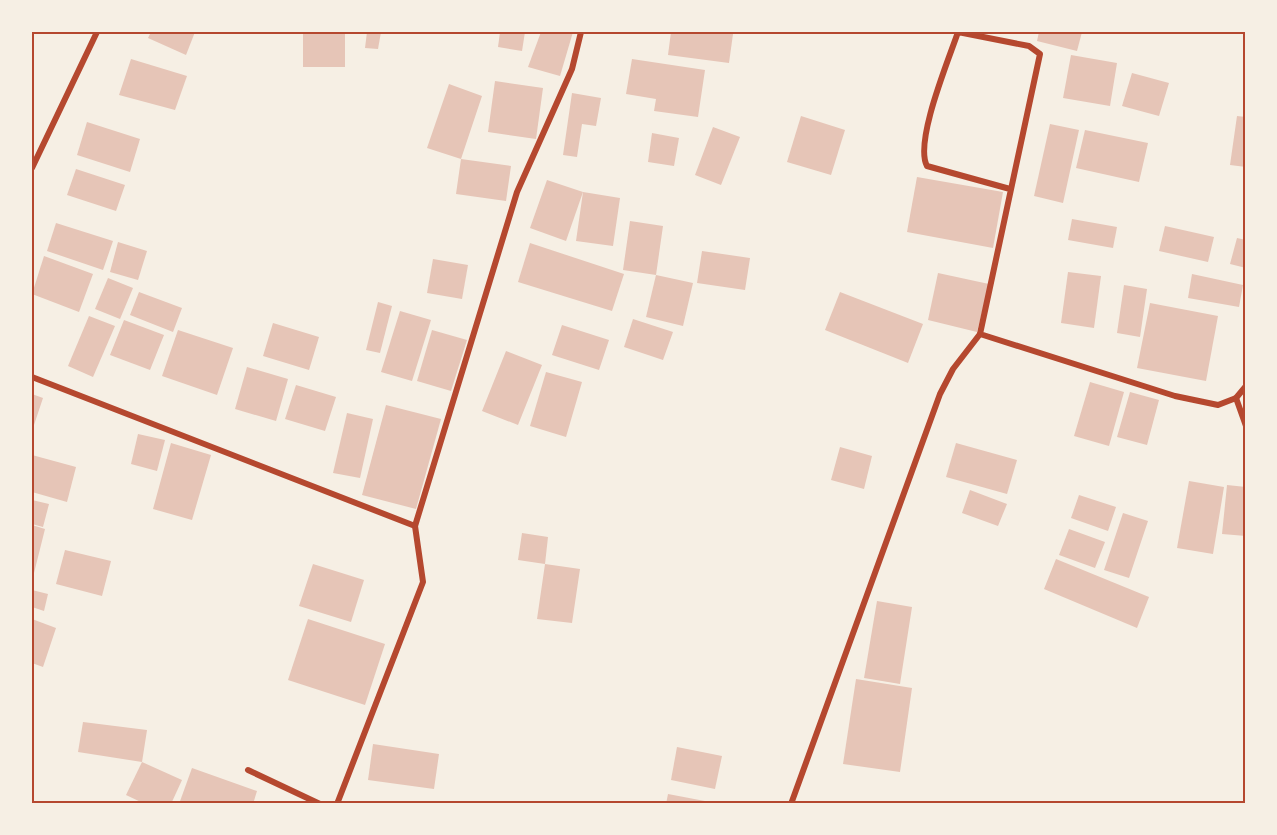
<svg xmlns="http://www.w3.org/2000/svg" width="1277" height="835" font-family="'Source Sans 3',sans-serif">
<style>
.building{fill:#e6c5b7}
.lines{fill:none;stroke-linecap:round;stroke-linejoin:round}
.minor{stroke:#b5482f;stroke-width:6}
.neatline{fill:none;stroke:#b5482f;stroke-width:2}
</style>
<rect width="100%" height="100%" fill="#f6efe4"/>
<g class="building">
<path d="M151 32H195L186 55 148 38Z"/>
<rect x="303" y="32" width="42" height="35"/>
<path d="M367 32H381L378 49 365 48Z"/>
<path d="M500 32H525L522 51 498 47Z"/>
<path d="M541 32H573L560 76 528 67Z"/>
<path d="M671 32 733 34 729 63 668 55Z"/>
<path d="M1039 32H1082L1077 51 1037 41Z"/>
<path d="M1071 55 1117 63 1110 106 1063 98Z"/>
<path d="M131 59 187 76 175 110 119 95Z"/>
<path d="M632 59 705 70 698 117 654 111 656 99 626 94Z"/>
<path d="M1132 73 1169 83 1159 116 1122 106Z"/>
<path d="M495 81 543 88 536 139 488 132Z"/>
<path d="M449 84 482 96 461 159 511 166 506 201 456 194 461 159 427 148Z"/>
<path d="M572 93 601 98 596 126 582 124 577 157 563 155Z"/>
<path d="M801 116 845 130 831 175 787 162Z"/>
<path d="M1237 116 1246 117V167L1230 165Z"/>
<path d="M87 122 140 139 130 172 77 155Z"/>
<path d="M1050 124 1079 130 1063 203 1034 196Z"/>
<path d="M713 127 740 137 721 185 695 175Z"/>
<path d="M1085 130 1148 143 1139 182 1076 168Z"/>
<path d="M652 133 679 138 674 166 648 162Z"/>
<path d="M76 169 125 185 116 211 67 195Z"/>
<path d="M917 177 1003 192 993 248 907 232Z"/>
<path d="M547 180 583 192 566 241 530 228Z"/>
<path d="M583 192 620 198 613 246 576 241Z"/>
<path d="M1072 219 1117 227 1113 248 1068 240Z"/>
<path d="M630 221 663 226 656 275 623 270Z"/>
<path d="M56 223 113 241 103 270 47 251Z"/>
<path d="M1165 226 1214 237 1208 262 1159 251Z"/>
<path d="M1237 238 1246 240V268L1230 264Z"/>
<path d="M118 242 147 251 138 280 110 272Z"/>
<path d="M530 243 624 274 612 311 518 282Z"/>
<path d="M702 251 750 258 745 290 697 283Z"/>
<path d="M44 256 93 274 79 312 32 294Z"/>
<path d="M433 259 468 265 462 299 427 293Z"/>
<path d="M1068 272 1101 276 1094 328 1061 323Z"/>
<path d="M938 273 989 284 977 332 928 320Z"/>
<path d="M1192 274 1243 285 1239 307 1188 298Z"/>
<path d="M656 275 693 283 683 326 646 317Z"/>
<path d="M108 278 133 288 120 319 95 309Z"/>
<path d="M1124 285 1147 289 1140 337 1117 333Z"/>
<path d="M139 292 182 308 173 332 130 315Z"/>
<path d="M840 292 923 324 908 363 825 330Z"/>
<path d="M378 302 392 306 380 353 366 350Z"/>
<path d="M1150 303 1218 316 1206 381 1137 368Z"/>
<path d="M400 311 431 320 412 381 381 372Z"/>
<path d="M89 316 115 326 93 377 68 366Z"/>
<path d="M633 319 673 332 663 360 624 347Z"/>
<path d="M124 320 164 335 150 370 110 355Z"/>
<path d="M273 323 319 337 309 370 263 356Z"/>
<path d="M562 325 609 340 599 370 552 355Z"/>
<path d="M178 330 233 348 217 395 162 376Z"/>
<path d="M432 330 467 340 451 391 417 381Z"/>
<path d="M506 351 542 365 518 425 482 411Z"/>
<path d="M247 367 288 379 276 421 235 409Z"/>
<path d="M546 372 582 382 566 437 530 426Z"/>
<path d="M1090 382 1124 392 1109 446 1074 436Z"/>
<path d="M296 385 336 397 325 431 285 419Z"/>
<path d="M1130 392 1159 400 1147 445 1117 437Z"/>
<path d="M32 394 43 398 32 431Z"/>
<path d="M386 405 441 419 416 509 362 495Z"/>
<path d="M347 413 373 419 360 478 333 473Z"/>
<path d="M138 434 165 440 157 471 131 464Z"/>
<path d="M171 443 211 455 192 520 153 509Z"/>
<path d="M956 443 1017 460 1007 494 946 477Z"/>
<path d="M840 447 872 456 864 489 831 480Z"/>
<path d="M32 455 76 467 67 502 32 492Z"/>
<path d="M1189 481 1224 487 1213 554 1177 548Z"/>
<path d="M1227 485 1246 487V536L1222 534Z"/>
<path d="M970 490 1007 504 998 526 962 513Z"/>
<path d="M1079 495 1116 507 1108 531 1071 518Z"/>
<path d="M32 500 49 504 43 527 32 524Z"/>
<path d="M1123 513 1148 521 1129 578 1104 570Z"/>
<path d="M32 525 45 529 32 581Z"/>
<path d="M1069 529 1105 542 1095 568 1059 555Z"/>
<path d="M522 533 548 537 545 564 580 569 572 623 537 619 545 564 518 560Z"/>
<path d="M65 550 111 561 102 596 56 584Z"/>
<path d="M1056 559 1149 597 1137 628 1044 589Z"/>
<path d="M313 564 364 580 351 622 299 606Z"/>
<path d="M32 590 48 594 44 611 32 607Z"/>
<path d="M877 601 912 607 900 684 864 678Z"/>
<path d="M32 619 56 628 43 667 32 663Z"/>
<path d="M308 619 385 644 365 705 288 680Z"/>
<path d="M856 679 912 688 900 772 843 764Z"/>
<path d="M83 722 147 730 142 762 78 752Z"/>
<path d="M373 744 439 754 434 789 368 780Z"/>
<path d="M677 747 722 756 715 789 671 780Z"/>
<path d="M142 762 182 780 171 804H145L126 795Z"/>
<path d="M192 768 257 791 253 804H179Z"/>
<path d="M668 794 710 802V804H666Z"/>
</g>
<g class="lines">
<g class="minor">
<path d="M32 168 97 32"/>
<path d="M1010 189 927 166C914 142 949 59 958 32L1029 46 1040 54 980 334 1175 396 1218 405 1236 398 1246 386"/>
<path d="M32 377 415 526 517 192 572 69 581 32"/>
<path d="M1236 398 1246 426"/>
<path d="M248 770 320 804"/>
<path d="M337 804 423 582 415 526"/>
<path d="M791 804 940 394 953 369 980 334"/>
</g>
</g>
<rect width="1277" height="835" fill="none" stroke="#f6efe4" stroke-width="66"/>
<rect x="33" y="33" width="1211" height="769" class="neatline"/>
</svg>
